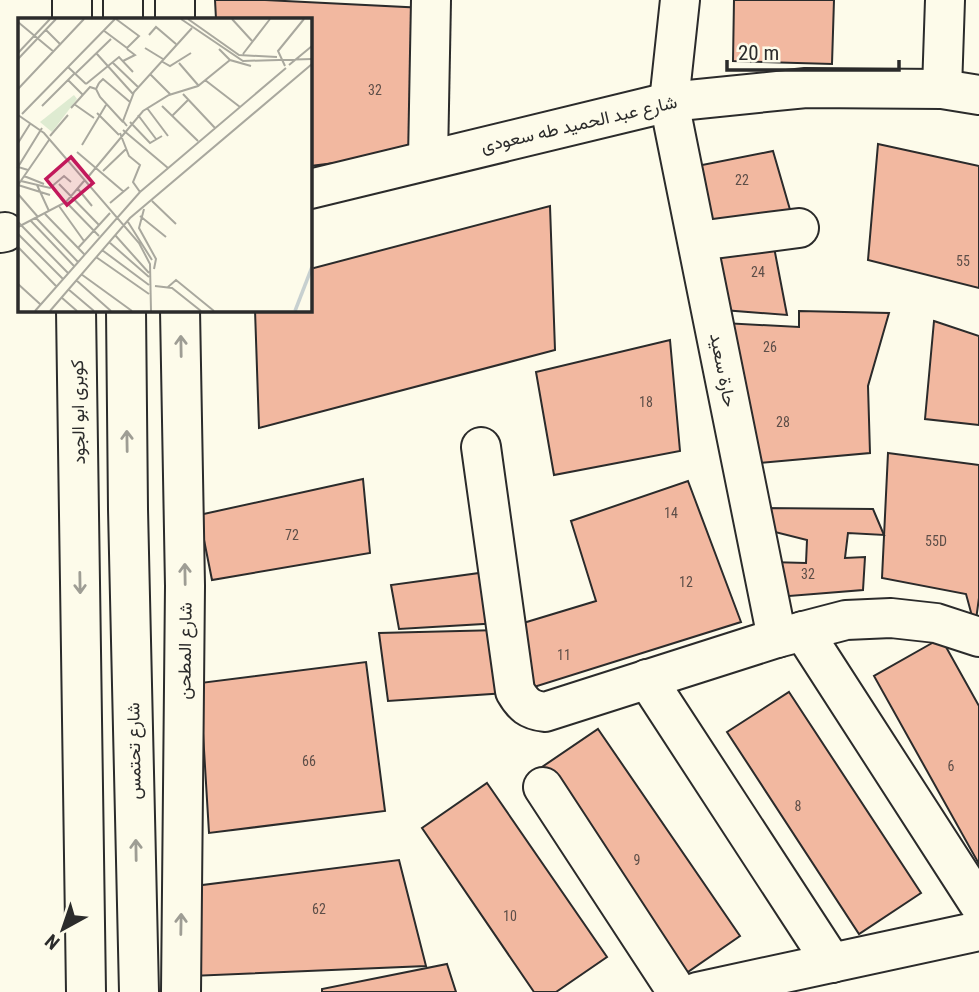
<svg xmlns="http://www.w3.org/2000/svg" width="979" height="992" font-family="'Roboto Condensed',Vazirmatn,sans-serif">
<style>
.building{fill:#f2b8a0;stroke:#2b2b2b;stroke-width:2}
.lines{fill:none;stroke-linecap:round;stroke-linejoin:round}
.minor-casing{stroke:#2b2b2b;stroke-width:42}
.major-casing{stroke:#2b2b2b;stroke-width:42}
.minor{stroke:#fdfbea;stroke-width:38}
.major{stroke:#fdfbea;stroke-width:38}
.oneway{stroke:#9e9d94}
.labels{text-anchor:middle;stroke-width:5;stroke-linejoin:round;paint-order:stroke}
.number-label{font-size:14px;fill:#5d4e48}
.street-label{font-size:18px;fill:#2b2b2b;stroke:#fdfbea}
.inset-river{fill:none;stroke:#c7d0d0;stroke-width:3.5}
.inset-road{fill:none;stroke:#a9a89e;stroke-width:2}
.view{fill:#c2185b;fill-opacity:0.15;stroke:#c2185b;stroke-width:3.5}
.inset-edge{fill:none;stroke:#2b2b2b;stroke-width:3.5}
</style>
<rect width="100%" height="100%" fill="#fdfbea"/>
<g class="building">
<path d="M215 0H265L425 8 426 152 310 166V19H216Z"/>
<path d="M734 0H834L832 64 733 61Z"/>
<path d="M878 144 979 166V288L868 260Z"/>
<path d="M773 151 793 220 712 232 692 167Z"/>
<path d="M550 206 555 350 259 428 255 310H310V269Z"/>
<path d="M773 242 787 315 723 310 710 250Z"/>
<path d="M799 311 889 313 868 386 870 453 747 464 724 323 799 327Z"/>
<path d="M934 321 979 336V425L925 419Z"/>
<path d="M670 340 680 451 554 475 536 372Z"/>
<path d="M888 453 979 465V598L975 627 966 594 882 578Z"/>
<path d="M363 479 370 553 212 580 199 515Z"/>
<path d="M688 481 741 622 534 687 520 624 596 601 571 521Z"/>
<path d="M762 508 873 509 884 535 848 533 845 558 865 557 863 590 777 597 770 562 806 563 807 540 763 529Z"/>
<path d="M494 571 500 623 399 629 391 585Z"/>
<path d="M500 630 506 693 388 701 379 633Z"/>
<path d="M941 638 979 706V864L874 676Z"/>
<path d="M366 662 385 811 209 833 200 683Z"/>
<path d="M789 692 921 893 859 934 727 732Z"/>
<path d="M598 729 740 936 682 976 539 769Z"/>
<path d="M487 783 607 957 556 992H534L422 828Z"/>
<path d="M399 860 426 966 191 976 187 887Z"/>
<path d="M447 964 456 992H322V989Z"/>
</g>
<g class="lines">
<defs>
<g id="minor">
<path d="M175 0V19"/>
<path d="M680 0 669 102 777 638"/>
<path d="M942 89 945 0"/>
<path d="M428 159 431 0"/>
<path d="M310 189 669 102 806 88 942 89 979 95"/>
<path d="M0 233 5 232"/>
<path d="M698 241 799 228"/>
<path d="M180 310 185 586 181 992"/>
<path d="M481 447 515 691C523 705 529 710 545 712L777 638 846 620 891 618 936 623 979 637"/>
<path d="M803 631 979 904"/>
<path d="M647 679 832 963"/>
<path d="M543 787 677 992"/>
<path d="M697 992 979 931"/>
</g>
<g id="major">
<path d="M72 0V19"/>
<path d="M123 0V19"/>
<path d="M76 310 86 992"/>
<path d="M126 310 128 509 139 992"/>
</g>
</defs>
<use href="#minor" class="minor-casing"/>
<use href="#major" class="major-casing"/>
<use href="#minor" class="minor"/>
<use href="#major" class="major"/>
</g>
<defs><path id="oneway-shaft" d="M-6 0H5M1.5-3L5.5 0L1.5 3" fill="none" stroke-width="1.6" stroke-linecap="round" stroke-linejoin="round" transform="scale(1.75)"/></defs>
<g class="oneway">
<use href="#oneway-shaft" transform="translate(181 346) rotate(-91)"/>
<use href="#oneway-shaft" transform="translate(127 441) rotate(-91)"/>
<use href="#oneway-shaft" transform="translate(185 574) rotate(-91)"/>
<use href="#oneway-shaft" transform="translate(80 583) rotate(89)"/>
<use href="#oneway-shaft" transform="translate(136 850) rotate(-91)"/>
<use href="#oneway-shaft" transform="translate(181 924) rotate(-89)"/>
</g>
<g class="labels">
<g class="number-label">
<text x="375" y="95">32</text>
<text x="742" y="185">22</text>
<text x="963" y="266">55</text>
<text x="758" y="277">24</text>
<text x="770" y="352">26</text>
<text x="646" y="407">18</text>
<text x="783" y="427">28</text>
<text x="671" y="518">14</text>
<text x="292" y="540">72</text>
<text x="936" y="546">55D</text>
<text x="808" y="579">32</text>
<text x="686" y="587">12</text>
<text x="564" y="660">11</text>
<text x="309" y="766">66</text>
<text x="951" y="771">6</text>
<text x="798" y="811">8</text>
<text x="637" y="865">9</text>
<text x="319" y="914">62</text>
<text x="510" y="921">10</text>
</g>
<g class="street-label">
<text transform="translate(579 124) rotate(-13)" y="6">شارع عبد الحميد طه سعودى</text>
<text transform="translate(723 370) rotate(79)" y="6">حارة سعيد</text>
<text transform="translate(78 412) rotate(-91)" y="6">كوبرى ابو الجود</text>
<text transform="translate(185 651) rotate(-89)" y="6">شارع المطحن</text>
<text transform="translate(134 751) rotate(-91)" y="6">شارع تحتمس</text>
</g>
</g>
<g transform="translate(18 18)">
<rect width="294" height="294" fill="#fdfbea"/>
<path d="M56 77 59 81 34 114 22 104Z" fill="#deebd1"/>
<path class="inset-river" d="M277 293 294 249"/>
<path class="inset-road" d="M163 1 225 43 294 41M170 1 221 37 259 39M214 1 235 24M0 4 36 34M28 12 43 27M85 12 109 30 121 18 98 1M131 17 138 9 158 26M127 30 145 41M201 31 212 42 233 48M0 35 32 1M79 36 115 76M225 36 252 1M0 41 38 1M105 43 117 37 109 31M143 43 152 48 173 35M94 44 120 69M161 45 180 67M271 47 294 28M267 48 260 33 286 1M50 49 68 66M58 55 93 21M132 56 152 76M50 62 65 77M187 62 222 89M81 65 78 71 82 79 105 104M81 65 85 61 112 84M68 66 101 39 115 54M0 71 66 1M165 76 197 110M56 86 76 100M24 88 56 56M144 88 180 123M53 90 72 69 78 71M129 90 150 118M79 95 101 117M4 96 97 1M0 97 26 115 121 225 132 246 133 293M120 97 138 121M154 98 170 82M112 104 132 125 144 118M109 108 105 103 116 74 174 10M105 112 150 150M102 115 111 138 122 147 115 164 122 174M32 118 50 97M0 125 12 106M64 127 88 87M59 134 106 174M10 152 0 149 24 110M85 153 108 131M6 158 26 166M70 159 125 93 151 77 180 68 212 42M3 163 32 170 46 158 53 164M41 166 81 207M0 167 31 122M0 167 32 177M19 167 31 193M60 171 74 188M0 176 20 199M134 183 158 206M48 184 81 218M92 185 111 169M41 188 66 223M126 191 121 210 138 241 136 251M27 196 66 236M122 198 148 219M18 200 60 244M13 203 56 248M0 204 50 255M110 204 134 242M0 209 48 184 66 163M0 216 45 261M97 217 131 255M91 224 131 259M0 229 39 269M60 230 92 195M84 232 131 267M78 239 131 276M63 256 114 293M58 262 93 293M0 266 22 286M137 268 154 270 183 293M150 269 158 262 196 293M50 271 76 293M43 279 59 293M17 293 122 174 268 50M32 293 112 200 294 46"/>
<path class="view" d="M53 139 75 165 49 187 28 161Z"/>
<rect width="294" height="294" class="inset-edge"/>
</g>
<g transform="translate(63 929) rotate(220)" stroke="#fdfbea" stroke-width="5" paint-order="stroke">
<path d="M0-5L12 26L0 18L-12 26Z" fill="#2b2b2b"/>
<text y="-10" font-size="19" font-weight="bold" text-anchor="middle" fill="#2b2b2b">N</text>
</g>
<path d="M727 60v10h172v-10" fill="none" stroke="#2b2b2b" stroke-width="3.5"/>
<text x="738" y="60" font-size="21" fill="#2b2b2b" stroke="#fdfbea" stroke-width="5" paint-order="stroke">20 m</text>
</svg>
